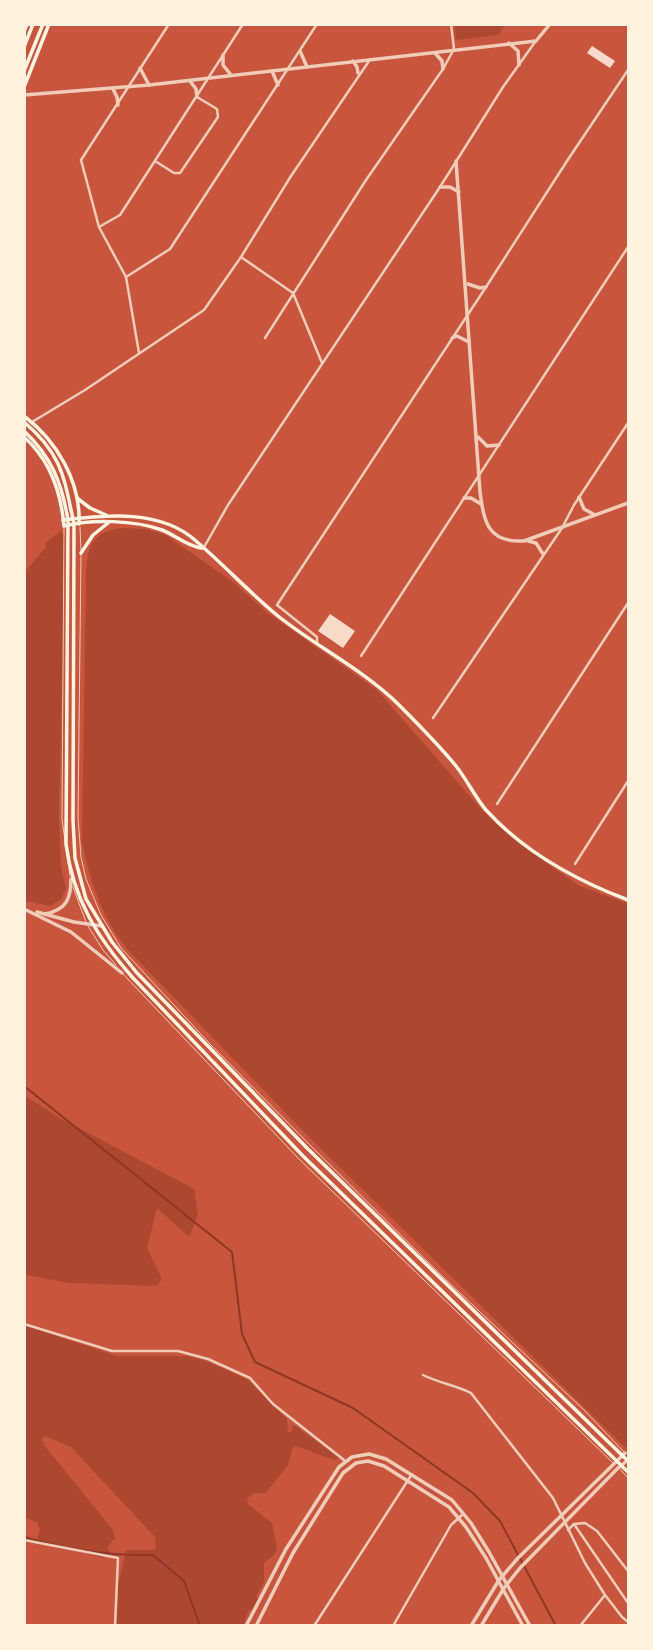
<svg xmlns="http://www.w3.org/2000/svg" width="653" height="1650" font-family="'DM Sans',sans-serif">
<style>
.green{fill:#ae4732}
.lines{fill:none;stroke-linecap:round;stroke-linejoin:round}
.stream{stroke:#8f3625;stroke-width:2}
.building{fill:#f7dbc8}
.service{stroke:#f1ccb7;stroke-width:1}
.minor{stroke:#f1ccb7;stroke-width:2.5}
.tertiary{stroke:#f1ccb7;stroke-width:3.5}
.secondary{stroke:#fff3e0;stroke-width:3.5}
</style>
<rect width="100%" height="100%" fill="#c8553d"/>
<g class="green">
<path d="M502 25 504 26 499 35 456 40 455 25Z"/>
<path d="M121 528 146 529 164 534 233 582 265 611 377 690 480 808 518 843 578 885 628 904V1450L306 1134 128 950C102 918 90 881 82 841L86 575C87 548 91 532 121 528Z"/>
<path d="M61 531 65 537 59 816 61 866 66 889 61 899 50 906 25 901V572L46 547 45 543Z"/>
<path d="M25 1096 58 1117 194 1189 198 1215 189 1237 157 1208 147 1248 162 1279 157 1286 70 1283 25 1275Z"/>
<path d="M24 1325 117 1356H187L206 1361 247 1379 287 1419 288 1432H291L294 1425 339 1458 336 1460C322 1457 306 1448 293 1446L288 1465 266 1493H253L247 1499 248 1504 272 1523 277 1549 274 1555 264 1563V1582L256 1597 261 1600 256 1608 249 1610 243 1625H117L118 1585 126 1550H154L156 1547 155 1537 71 1447 46 1436 42 1438 44 1445 113 1530 115 1538 107 1548 110 1553 103 1558 37 1541 40 1529 37 1522 25 1518Z"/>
</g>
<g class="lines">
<g class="stream">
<path d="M24 1086 232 1252 242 1334 255 1362 353 1408 473 1493 500 1521 556 1626"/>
<path d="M24 1537C65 1549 111 1556 153 1555L184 1581 200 1626"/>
</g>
</g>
<g class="building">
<path d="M592 46 615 61 610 68 587 53Z"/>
<path d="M330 614 355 631 343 648 318 631Z"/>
</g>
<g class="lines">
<g class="service">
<path d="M80 527 81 550"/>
<path d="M64 528 62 819 70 876"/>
<path d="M81 554 78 817 81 857 86 879 101 915 121 948 210 1044 311 1146 444 1278 584 1410 624 1452"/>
<path d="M73 887 86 922"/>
<path d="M88 926 103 950 116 965"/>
<path d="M123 974 299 1159 613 1463"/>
<path d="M619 1468 628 1478"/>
</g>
<g class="minor">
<path d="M155 161 174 173H180L218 117 217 109 197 97"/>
<path d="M99 227 120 215 243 24"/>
<path d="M126 277 170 249 317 24"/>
<path d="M293 293 241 257 291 176 369 61"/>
<path d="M293 293 322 363"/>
<path d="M265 338 366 180 443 69 454 49 451 24"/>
<path d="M139 353 126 277 99 227 81 160 169 24"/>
<path d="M32 422 85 390 204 310 241 257"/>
<path d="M203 549 228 505 440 187 503 87 535 42"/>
<path d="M317 642V637L277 605 486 287 567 161 628 70"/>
<path d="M361 656 628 247"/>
<path d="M433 718 562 528 574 505 628 423"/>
<path d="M497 804 628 603"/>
<path d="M575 864 628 781"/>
<path d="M24 1324 112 1351H178L208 1359 250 1378 273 1404 344 1460"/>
<path d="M423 1375C439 1383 455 1385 471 1393L553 1498 585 1563 605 1595 580 1626"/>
<path d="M574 1524 628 1603"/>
<path d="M568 1530 574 1524 585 1523 597 1531 628 1571"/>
<path d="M24 1540 118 1558 115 1626"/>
<path d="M605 1595 622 1617 628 1622"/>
<path d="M314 1626 412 1474"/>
<path d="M393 1626 451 1525 463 1514"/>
</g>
<g class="tertiary">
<path d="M509 43 518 51 519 65"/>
<path d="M300 51 307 67"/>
<path d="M435 53 442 61 443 69"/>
<path d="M223 55V65L231 75"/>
<path d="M353 61 357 67 358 73"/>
<path d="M140 68 149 85"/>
<path d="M272 71 278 85"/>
<path d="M190 81 196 89 197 97"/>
<path d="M113 89 117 97 118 105"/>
<path d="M24 95 149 85 536 41 550 24"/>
<path d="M456 161 480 492C484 521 487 543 524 541L628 503"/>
<path d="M440 187H450L459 192"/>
<path d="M468 284 480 288 486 287"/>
<path d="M452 338 457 336 469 342"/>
<path d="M478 437 487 446 499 445"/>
<path d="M579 497 584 509 595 515"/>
<path d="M464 498H471L481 504"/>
<path d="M528 541 536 543 543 554"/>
<path d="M24 909 71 932 122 973"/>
<path d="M37 912 74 922 102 926"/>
<path d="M45 914C66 910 71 899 71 879"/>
<path d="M246 1626 286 1549 339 1467 352 1457 369 1454 386 1459 452 1500 471 1523 489 1552 530 1626"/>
<path d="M256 1626 293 1553 343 1473 356 1463 368 1461 384 1466 449 1507 466 1527 486 1558 523 1626"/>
<path d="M471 1626 499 1580 518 1558 625 1453"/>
<path d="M481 1626 504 1588 520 1568 618 1468 628 1460"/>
</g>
<g class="secondary">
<path d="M24 32 27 24"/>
<path d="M24 47 33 24"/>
<path d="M24 71 43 24"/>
<path d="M24 87 49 24"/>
<path d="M24 416C57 441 81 482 79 524"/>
<path d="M24 422C63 455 64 478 74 524L73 820 75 858 86 899 112 942 137 973 308 1149 628 1461"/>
<path d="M24 431C52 457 62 484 68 520L66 844C73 899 97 937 133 978L303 1156 628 1472"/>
<path d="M24 437C50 460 61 492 64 526 91 519 135 520 162 530 175 535 187 546 201 548"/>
<path d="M77 498 90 508 106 515"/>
<path d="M63 520C106 515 161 509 196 541 224 565 250 593 278 616 317 647 362 669 398 704 418 724 438 744 456 766 467 780 475 797 486 810 525 853 575 880 628 900"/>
<path d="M81 553 93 535 108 523"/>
</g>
</g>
<rect width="653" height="1650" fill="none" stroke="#fff3e0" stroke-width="52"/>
</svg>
